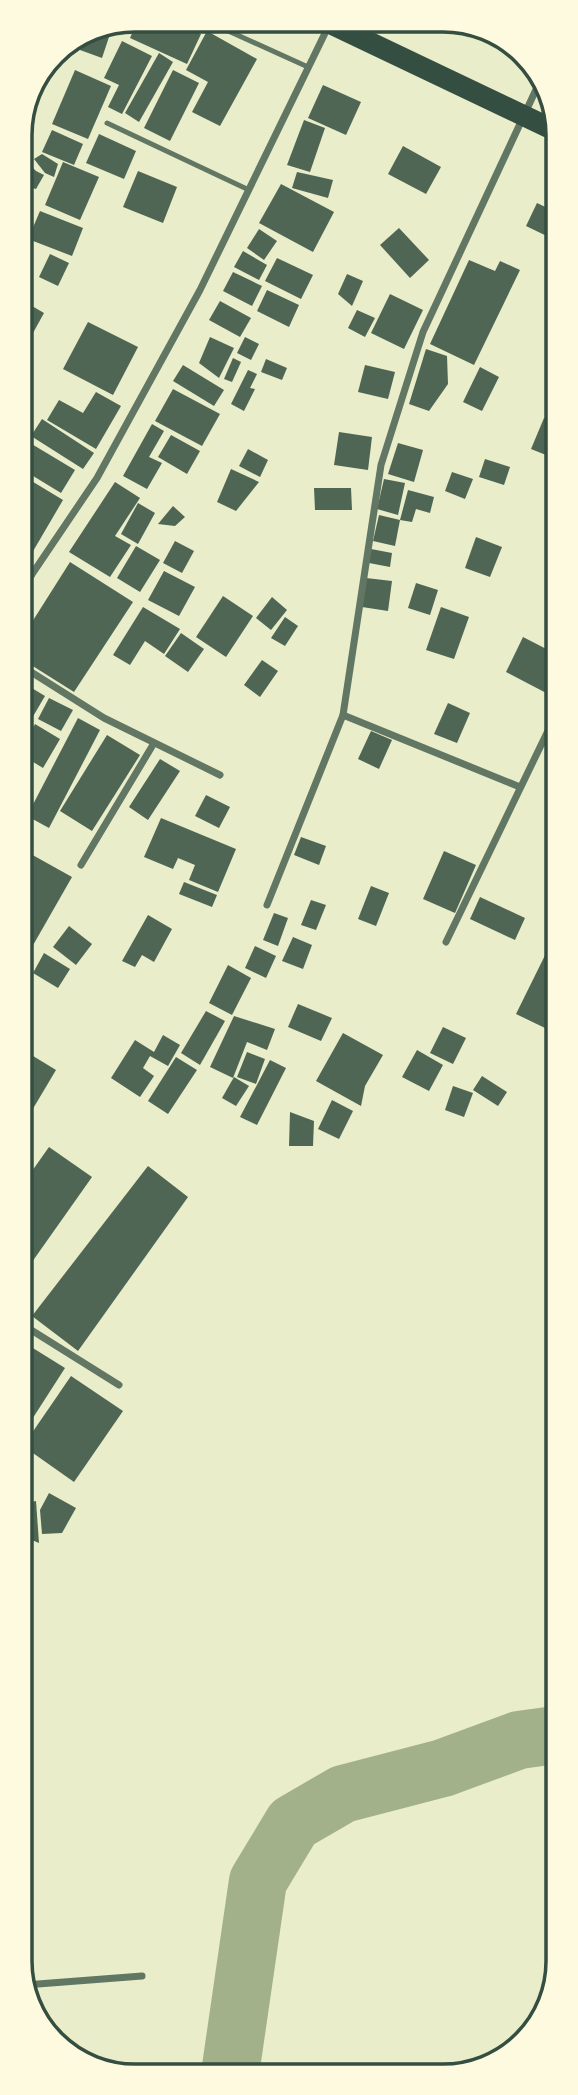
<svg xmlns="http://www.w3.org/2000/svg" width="578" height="2095" font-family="'Nunito Sans',sans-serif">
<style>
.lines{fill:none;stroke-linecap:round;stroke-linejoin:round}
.river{stroke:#a3b18a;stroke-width:58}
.building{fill:#4f6655}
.service{stroke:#617663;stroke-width:5}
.minor{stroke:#617663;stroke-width:7}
.motorway{stroke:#344e41;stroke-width:21}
.rim{fill:none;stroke:#344e41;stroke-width:3.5}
</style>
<rect width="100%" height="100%" fill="#e9edc9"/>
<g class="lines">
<path class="river" d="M230 2074 258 1881 293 1823 343 1794 443 1768 519 1740 548 1736 558 1737"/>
</g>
<g class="building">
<path d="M138 19 170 20 201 34 187 64 130 38Z"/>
<path d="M112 28 102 58 80 50 84 40Z"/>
<path d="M207 31 257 59 220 126 192 112 208 82 186 70Z"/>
<path d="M122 41 152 56 122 114 108 107 119 85 104 78Z"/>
<path d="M81 42 77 52 65 48Z"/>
<path d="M159 53 173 62 139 122 125 113Z"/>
<path d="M75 70 111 86 88 139 52 124Z"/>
<path d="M173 70 199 83 170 141 144 128Z"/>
<path d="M323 85 361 102 346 135 308 118Z"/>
<path d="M304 120 325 128 310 172 287 165Z"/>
<path d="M52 130 83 144 74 165 42 152Z"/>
<path d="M99 134 136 151 124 179 86 163Z"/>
<path d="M403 146 441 167 426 194 388 174Z"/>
<path d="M42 154 58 164 54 177 45 173 34 159Z"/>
<path d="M63 162 99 177 80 220 45 205Z"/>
<path d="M28 163 36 171 44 175 36 189 25 186 19 179V170Z"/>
<path d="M138 171 177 187 163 223 123 207Z"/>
<path d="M297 172 333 180 328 198 292 188Z"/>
<path d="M281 184 334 212 313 252 259 223Z"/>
<path d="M537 203 558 213V235L555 240 526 226Z"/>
<path d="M40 211 83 228 72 256 28 239Z"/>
<path d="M399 228 429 260 410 278 380 245Z"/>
<path d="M259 229 277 241 264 260 247 248Z"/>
<path d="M243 251 267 265 259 280 234 267Z"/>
<path d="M50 254 69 263 58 286 39 277Z"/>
<path d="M277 258 313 275 301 299 265 281Z"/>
<path d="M469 260 495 271 500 261 520 270 474 365 430 344Z"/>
<path d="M233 272 262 286 252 306 223 291Z"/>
<path d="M347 274 363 281 352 306 338 294Z"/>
<path d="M267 290 299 305 289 327 257 311Z"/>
<path d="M390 294 423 310 404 349 371 333Z"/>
<path d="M20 299 44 313 33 333 20 326Z"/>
<path d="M220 301 251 318 240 337 209 320Z"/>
<path d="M357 310 375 318 365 337 348 328Z"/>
<path d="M88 322 138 347 113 395 63 369Z"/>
<path d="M210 337 234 348 219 378 199 363Z"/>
<path d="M245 337 259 344 251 360 237 353Z"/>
<path d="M426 349 447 356 448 384 429 411 409 404Z"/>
<path d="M233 358 241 362 232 382 224 379Z"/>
<path d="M266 359 287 368 282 380 261 372Z"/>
<path d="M183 365 224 390 214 406 173 381Z"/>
<path d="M365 365 395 372 388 399 358 392Z"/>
<path d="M480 367 499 377 482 411 463 402Z"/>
<path d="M248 370 257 374 250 388 255 389 244 411 231 404Z"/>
<path d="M558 384V420L545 415Z"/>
<path d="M173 389 220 414 202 446 155 421Z"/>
<path d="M96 392 121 406 96 449 47 420 59 400 83 413Z"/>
<path d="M544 418 558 424V441L551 457 531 449Z"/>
<path d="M42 419 94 453 83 469 31 436Z"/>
<path d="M152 424 164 431 149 457 162 463 147 489 123 476Z"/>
<path d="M339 432 372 437 368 470 334 465Z"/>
<path d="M171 435 200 451 187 474 158 457Z"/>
<path d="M20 437 75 470 61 493 20 468Z"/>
<path d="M398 443 423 450 414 482 388 474Z"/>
<path d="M248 449 268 460 260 477 239 466Z"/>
<path d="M485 459 510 467 504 485 479 477Z"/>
<path d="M231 469 259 482 236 511 217 502Z"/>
<path d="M452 472 473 479 465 499 445 491Z"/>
<path d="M20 474 63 500 32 553 20 546Z"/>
<path d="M384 479 405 483 398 515 377 509Z"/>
<path d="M115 482 140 498 115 536 131 545 110 577 69 552Z"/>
<path d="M314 488H351L352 510H315Z"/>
<path d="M408 490 434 497 430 513 416 509 412 522 400 520Z"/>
<path d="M138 503 155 513 138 544 121 534Z"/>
<path d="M173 506 185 517 175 526 158 524Z"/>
<path d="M379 515 400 520 395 546 373 541Z"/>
<path d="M476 537 502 547 490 577 465 568Z"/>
<path d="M175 541 194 551 182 573 163 563Z"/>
<path d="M136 546 160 560 140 592 117 578Z"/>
<path d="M371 549 392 553 390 567 369 563Z"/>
<path d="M70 562 133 602 74 692 20 658V641Z"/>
<path d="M164 571 195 587 179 616 148 600Z"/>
<path d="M366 578 392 581 388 611 362 607Z"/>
<path d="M416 583 438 590 430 615 408 608Z"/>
<path d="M223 596 253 616 226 657 196 637Z"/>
<path d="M272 597 287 610 271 630 256 618Z"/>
<path d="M143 607 180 629 164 654 145 641 130 665 113 655Z"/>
<path d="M441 607 469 617 454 659 426 650Z"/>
<path d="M285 617 298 626 285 646 271 638Z"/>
<path d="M181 633 204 649 188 672 165 656Z"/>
<path d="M523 637 558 655V680L550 695 506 672Z"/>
<path d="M262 660 278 671 260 697 244 685Z"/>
<path d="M20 681 45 696 28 725 20 721Z"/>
<path d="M49 698 73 710 61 731 38 719Z"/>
<path d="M448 703 470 713 457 743 434 734Z"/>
<path d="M78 718 100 730 49 828 27 816Z"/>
<path d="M35 724 60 739 43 768 20 754V727L30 733Z"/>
<path d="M371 731 392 740 379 769 358 759Z"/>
<path d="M107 735 140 755 92 831 60 811Z"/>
<path d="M160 759 180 771 148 820 129 807Z"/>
<path d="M20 772 29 778 20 790Z"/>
<path d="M206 795 230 807 219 828 195 816Z"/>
<path d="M161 818 236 849 218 892 189 880 195 865 178 858 173 869 144 857Z"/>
<path d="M301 837 326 846 319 865 294 855Z"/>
<path d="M20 848 72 877 20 968Z"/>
<path d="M444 851 476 865 455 913 423 899Z"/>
<path d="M184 882 217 895 212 907 179 894Z"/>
<path d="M371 886 389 893 376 926 358 919Z"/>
<path d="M480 897 525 918 515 940 470 919Z"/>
<path d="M311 900 326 905 316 930 301 925Z"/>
<path d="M274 913 288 918 278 946 263 940Z"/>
<path d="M148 915 172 929 154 962 142 955 135 967 122 961Z"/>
<path d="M69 926 92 944 76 965 53 947Z"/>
<path d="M558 929V1001L545 1028 516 1014Z"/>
<path d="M293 937 312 945 303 969 282 961Z"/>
<path d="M255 946 276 956 266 978 245 968Z"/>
<path d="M44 953 70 969 58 988 33 973Z"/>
<path d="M228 965 251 978 232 1015 209 1003Z"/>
<path d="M298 1004 332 1018 321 1041 288 1027Z"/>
<path d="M206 1011 225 1021 200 1065 181 1053Z"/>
<path d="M234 1016 275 1029 267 1050 247 1042 233 1078 210 1067Z"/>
<path d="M443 1027 466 1038 453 1064 430 1053Z"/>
<path d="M343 1033 383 1055 365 1086 361 1106 316 1081Z"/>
<path d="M163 1035 180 1045 168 1066 150 1056 143 1068 154 1076 140 1097 111 1078 135 1040 154 1052Z"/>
<path d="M20 1048 56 1070 31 1112 20 1105Z"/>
<path d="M417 1050 443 1065 429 1091 402 1077Z"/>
<path d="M247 1052 265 1059 256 1084 237 1077Z"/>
<path d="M176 1057 197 1070 168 1114 148 1101Z"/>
<path d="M270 1060 286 1068 257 1125 240 1117Z"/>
<path d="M482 1076 507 1092 498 1106 473 1090Z"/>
<path d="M234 1077 249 1086 236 1106 222 1098Z"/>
<path d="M453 1086 473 1093 464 1117 445 1110Z"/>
<path d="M332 1100 353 1111 339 1139 318 1129Z"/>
<path d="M290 1112 314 1121 313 1146H289Z"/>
<path d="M49 1147 92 1177 20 1279V1188Z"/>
<path d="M148 1166 188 1197 78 1351 32 1316Z"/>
<path d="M20 1340 65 1368 20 1438Z"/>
<path d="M71 1376 123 1411 74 1482 23 1446Z"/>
<path d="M49 1493 76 1508 62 1533 42 1534 40 1510Z"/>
<path d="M36 1501 39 1543 20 1535V1504Z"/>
<path d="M20 1781 27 1783 21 1811 20 1810Z"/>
</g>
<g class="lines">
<g class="service">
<path d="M204 20 308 67"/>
<path d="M107 123 249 190"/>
</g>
<g class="minor">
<path d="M20 568 31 576"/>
<path d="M20 592 97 478 200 290 329 25"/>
<path d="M20 665 104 718 220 775"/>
<path d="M343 715 520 787"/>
<path d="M81 865 154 743"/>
<path d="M267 905 343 715 381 465 423 332 540 81"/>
<path d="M446 942 558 710"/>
<path d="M20 1323 119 1385"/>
<path d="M25 1985 142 1976"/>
</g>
<g class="motorway">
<path d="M325 21 558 132"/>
<path d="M471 23 479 27"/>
</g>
</g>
<path d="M0 0H578V2095H0ZM135 32H443A103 103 0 0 1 546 135V1961A103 103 0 0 1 443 2064H135A103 103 0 0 1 32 1961V135A103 103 0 0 1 135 32Z" fill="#fefae0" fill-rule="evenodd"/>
<path class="rim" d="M135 32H443A103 103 0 0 1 546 135V1961A103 103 0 0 1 443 2064H135A103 103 0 0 1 32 1961V135A103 103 0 0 1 135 32Z"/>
</svg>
